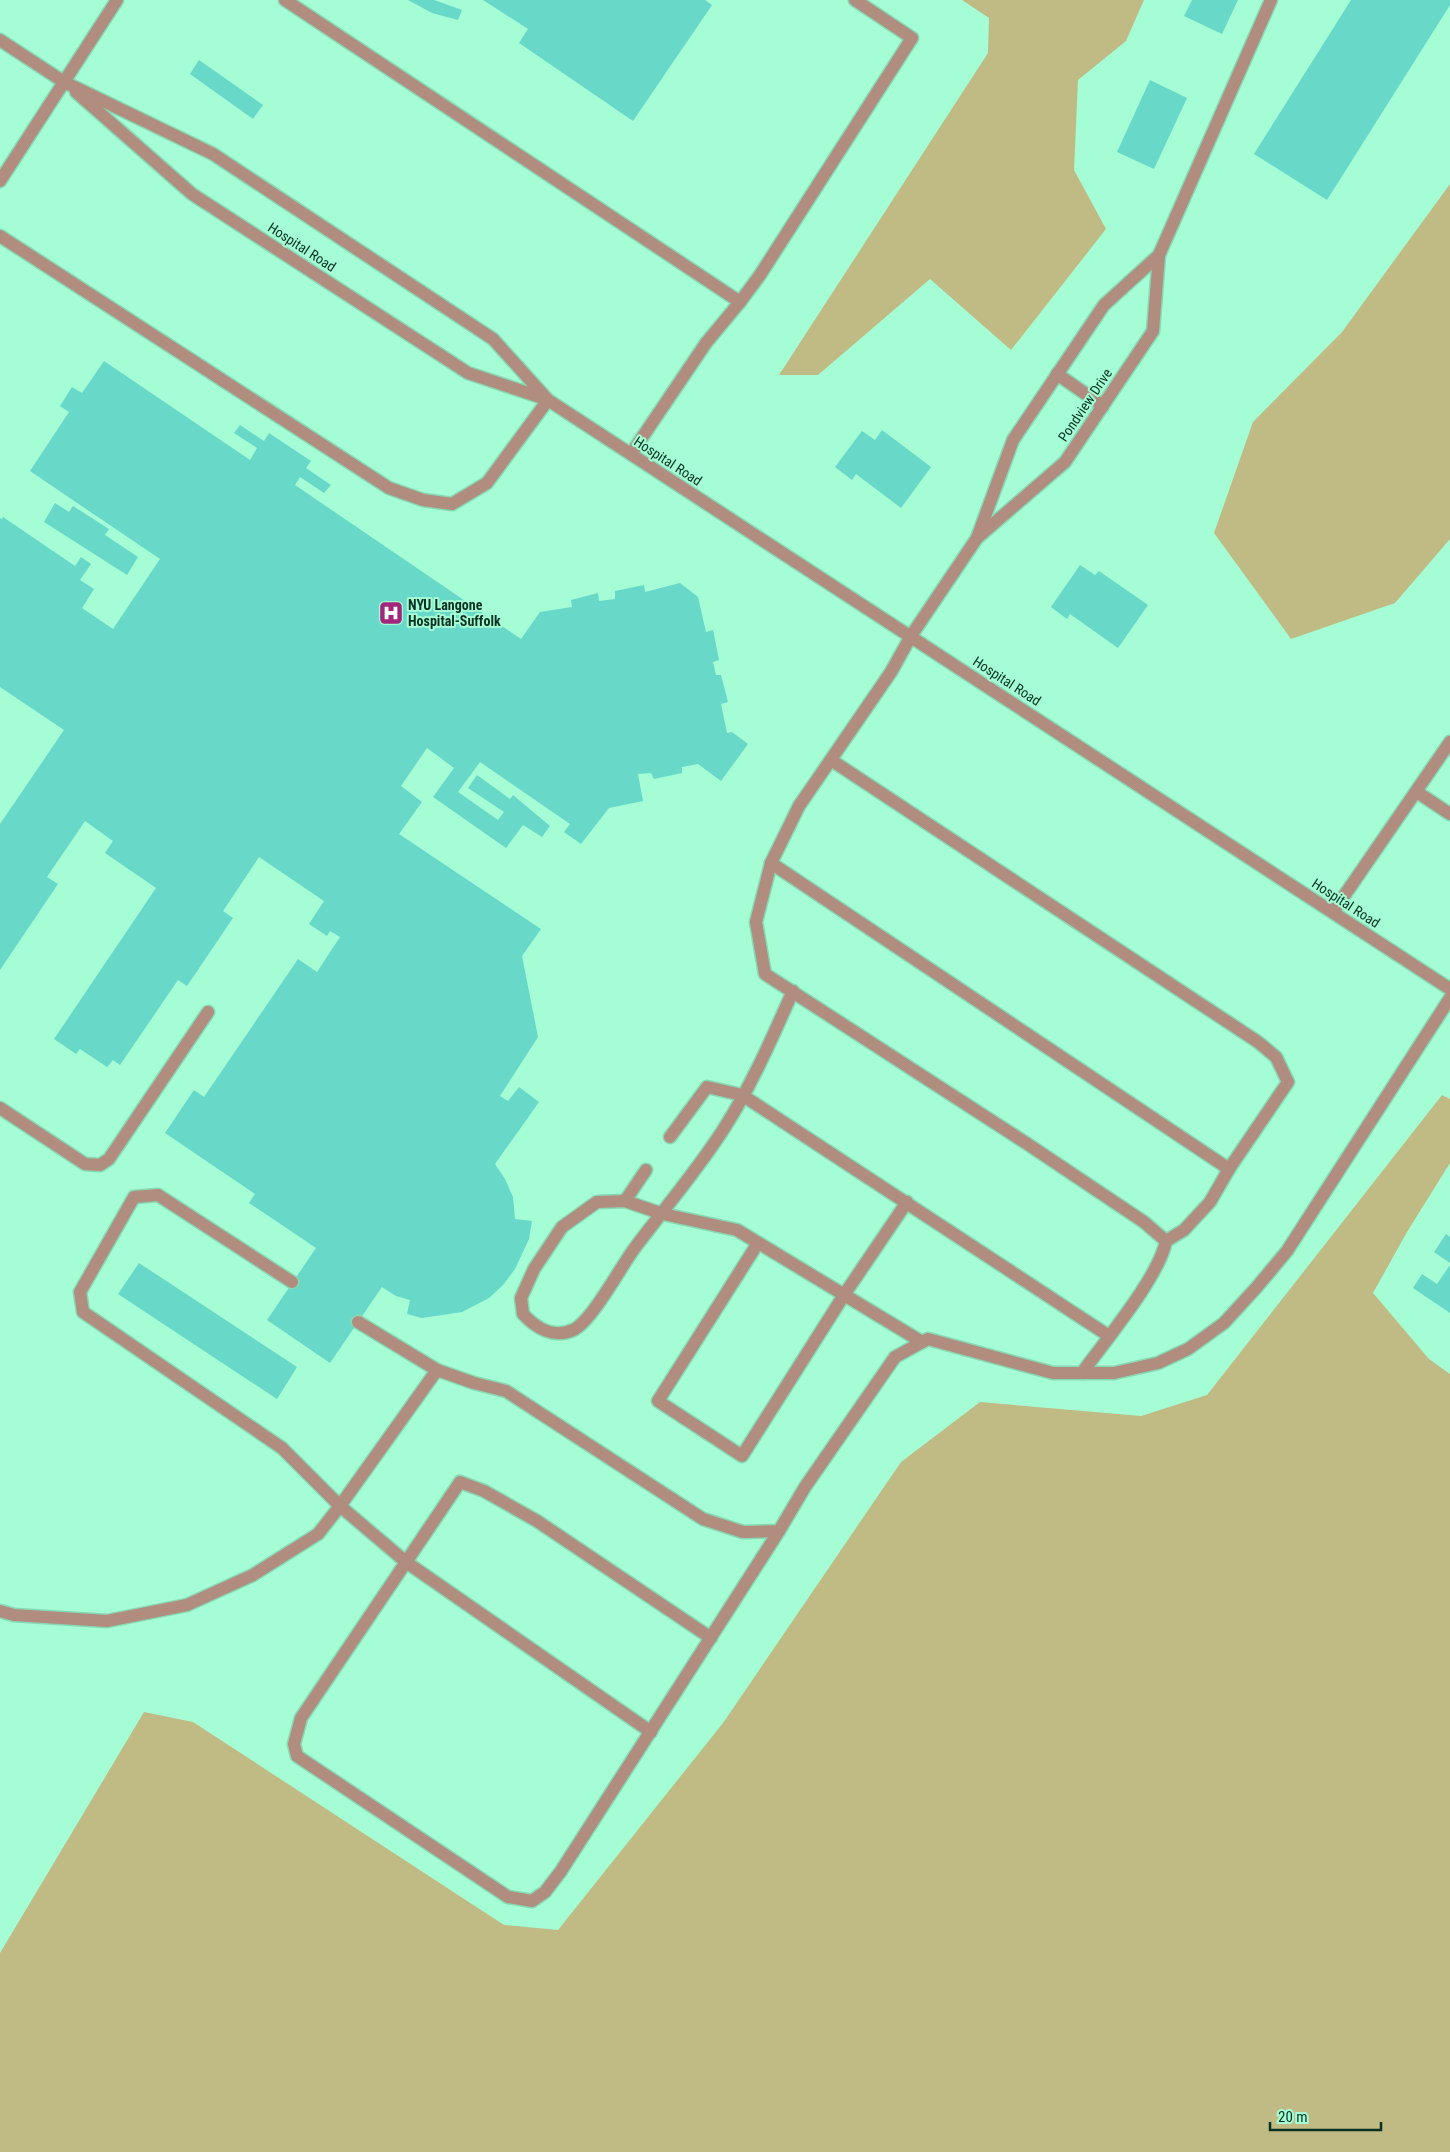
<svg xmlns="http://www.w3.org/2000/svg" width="1450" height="2152" font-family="'Roboto Condensed',sans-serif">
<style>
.green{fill:#c0bb84}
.building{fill:#68d8c9}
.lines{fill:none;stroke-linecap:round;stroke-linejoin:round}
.service-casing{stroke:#88d8b4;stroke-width:15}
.minor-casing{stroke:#88d8b4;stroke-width:15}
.tertiary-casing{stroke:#88d8b4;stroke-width:15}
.service{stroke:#b08d7f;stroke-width:12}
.minor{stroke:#b08d7f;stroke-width:12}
.tertiary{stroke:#b08d7f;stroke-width:12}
.labels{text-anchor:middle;stroke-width:4;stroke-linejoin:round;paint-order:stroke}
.street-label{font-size:14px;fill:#0a3122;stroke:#a4fdd4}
.poi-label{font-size:14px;font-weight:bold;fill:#0a3122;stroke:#a4fdd4;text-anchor:start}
</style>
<rect width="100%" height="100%" fill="#a4fdd4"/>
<g class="green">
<path d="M962 0H1144L1126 41 1078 80 1074 170 1106 229 1011 350 930 279 818 375H779L988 53 989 18Z"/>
<path d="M1450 184V539L1395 603 1291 639 1214 533 1253 422 1342 332Z"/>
<path d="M1442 1095 1450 1099V1163L1407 1232 1373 1293 1429 1359 1450 1374V2152H0V1953L144 1712 193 1722 504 1925 558 1930 723 1723 901 1462 980 1402 1141 1416 1207 1395Z"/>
</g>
<g class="building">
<path d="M408 0H434L462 10 458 20 432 13Z"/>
<path d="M483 0H705L712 5 633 121 519 43 528 29Z"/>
<path d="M1192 0H1238L1222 34 1184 16Z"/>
<path d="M1351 0H1450V5L1327 200 1254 154Z"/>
<path d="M199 60 263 105 253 119 190 74Z"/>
<path d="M1150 80 1187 98 1154 169 1117 152Z"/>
<path d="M104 361 250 460 257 448 234 433 240 425 264 441 269 433 311 461 306 468 331 485 324 493 300 477 295 485 521 639 540 612 572 607 571 600 598 593 599 601 615 599V591L644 585 645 592 680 583 698 597 706 632 713 630 719 660 713 662 716 675H721L728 702 721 704 727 733 732 732 748 744 721 781 698 764 682 767V773L654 779 651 773 638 774 643 801 609 808 581 844 564 832 570 824 480 762 458 792 498 820 504 812 468 788 477 775 510 799 513 795 550 826 542 837 523 825 506 848 433 797 454 768 427 748 401 786 422 802 399 834 541 929 522 956 538 1037 500 1096 508 1101 519 1087 539 1102 495 1164 505 1179 513 1197 515 1219 532 1221 529 1239 515 1269 503 1285 489 1298 462 1312 422 1318 407 1314 410 1300 396 1296 382 1287 330 1363 267 1320 316 1248 249 1203 255 1194 165 1133 194 1090 204 1097 298 959 317 972 340 937 330 931 327 936 309 924 324 901 259 857 223 911 233 918 187 986 178 980 120 1065 113 1060 107 1067 80 1049 76 1054 54 1039 156 888 105 853 113 841 85 821 47 877 58 884 0 970V824L64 730 0 687V518L2 519 3 517 75 566 81 557 91 564 80 580 94 589 82 608 113 629 160 559 30 471 69 412 60 406 72 387 82 393Z"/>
<path d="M882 430 931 467 901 508 856 474 852 480 835 467 862 431 875 440Z"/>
<path d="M55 503 69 512 73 506 109 529 105 535 138 557 127 575 44 522Z"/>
<path d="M1080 565 1095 575 1099 571 1148 605 1118 648 1070 614 1067 619 1051 607Z"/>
<path d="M1446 1234 1450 1237V1263L1434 1252Z"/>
<path d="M139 1263 297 1367 277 1399 118 1294Z"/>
<path d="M1450 1265V1313L1413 1288 1422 1274 1437 1284Z"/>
</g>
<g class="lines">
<defs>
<g id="service">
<path d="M285 0 740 302"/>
<path d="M0 181 117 0"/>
<path d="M0 236 389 488 423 500 452 504 487 483 548 400"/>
<path d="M631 454 706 343 740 302 760 275 912 38 855 0"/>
<path d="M911 636 891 672 799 806 771 863 756 922 765 974 1026 1143 1144 1222 1166 1241C1159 1277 1105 1341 1082 1373"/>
<path d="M831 760 1258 1042 1276 1057 1288 1082 1229 1169 1210 1202 1184 1230 1166 1241"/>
<path d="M1417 792 1450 814"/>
<path d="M771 863 1229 1169"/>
<path d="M1333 912 1450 742"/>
<path d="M793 991C772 1038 751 1087 723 1130 696 1172 664 1209 634 1249 620 1268 592 1321 573 1330 553 1339 535 1327 523 1314L521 1298 534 1269 562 1227 597 1202 625 1201 663 1214 737 1230 922 1342"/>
<path d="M0 1108 85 1164 100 1165 109 1159 208 1012"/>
<path d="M670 1137 707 1087 742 1095 1109 1336"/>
<path d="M625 1201 646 1170"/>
<path d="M758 1243 658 1401 742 1456 844 1295 907 1202"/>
<path d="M292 1282 158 1195 134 1197 80 1292 83 1312 282 1448 340 1506 406 1562 651 1732"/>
<path d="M358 1322 437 1370 474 1383 506 1391 703 1519 743 1532 779 1531 805 1487 895 1357 928 1339 1053 1373H1114L1158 1363 1188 1349 1224 1323 1256 1288 1287 1251 1450 998"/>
<path d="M0 1611 14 1615 107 1621 187 1605 253 1575 318 1534 340 1506 437 1370"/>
<path d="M711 1638 537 1521 484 1491 460 1482 301 1718 294 1744 297 1756 508 1897 532 1901 545 1892 561 1871 779 1531"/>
</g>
<g id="minor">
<path d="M1057 374 1103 406"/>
<path d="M977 538 1065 462 1153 331 1159 255 1271 0"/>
<path d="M911 636 977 538 1013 440 1104 305 1159 255"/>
</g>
<g id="tertiary">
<path d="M0 40 64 82 213 154 493 339 548 400 1450 989"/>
<path d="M76 92 192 194 468 373 546 399"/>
</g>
</defs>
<use href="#service" class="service-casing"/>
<use href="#minor" class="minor-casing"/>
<use href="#tertiary" class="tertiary-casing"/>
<use href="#service" class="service"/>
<use href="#minor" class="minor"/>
<use href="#tertiary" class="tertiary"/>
</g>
<defs>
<symbol id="hospital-square" viewBox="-11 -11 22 22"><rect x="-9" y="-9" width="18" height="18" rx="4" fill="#a2267b" stroke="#a4fdd4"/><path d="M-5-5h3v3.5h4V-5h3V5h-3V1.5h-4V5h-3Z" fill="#fff"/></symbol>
</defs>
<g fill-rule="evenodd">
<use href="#hospital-square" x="377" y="599" width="28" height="28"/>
</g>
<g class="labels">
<g class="street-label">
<text transform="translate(302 247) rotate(33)" y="5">Hospital Road</text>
<text transform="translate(1085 405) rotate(-56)" y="5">Pondview Drive</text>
<text transform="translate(668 461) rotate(33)" y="5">Hospital Road</text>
<text transform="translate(1007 681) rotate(33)" y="5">Hospital Road</text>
<text transform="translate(1346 903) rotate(33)" y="5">Hospital Road</text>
</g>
<g class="poi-label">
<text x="408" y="610">NYU Langone<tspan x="408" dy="16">Hospital-Suffolk</tspan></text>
</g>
</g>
<path d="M1270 2122v8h111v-8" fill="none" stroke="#0a3122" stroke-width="2.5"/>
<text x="1278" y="2122" font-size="15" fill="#0a3122" stroke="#a4fdd4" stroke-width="4" paint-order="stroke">20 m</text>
</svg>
